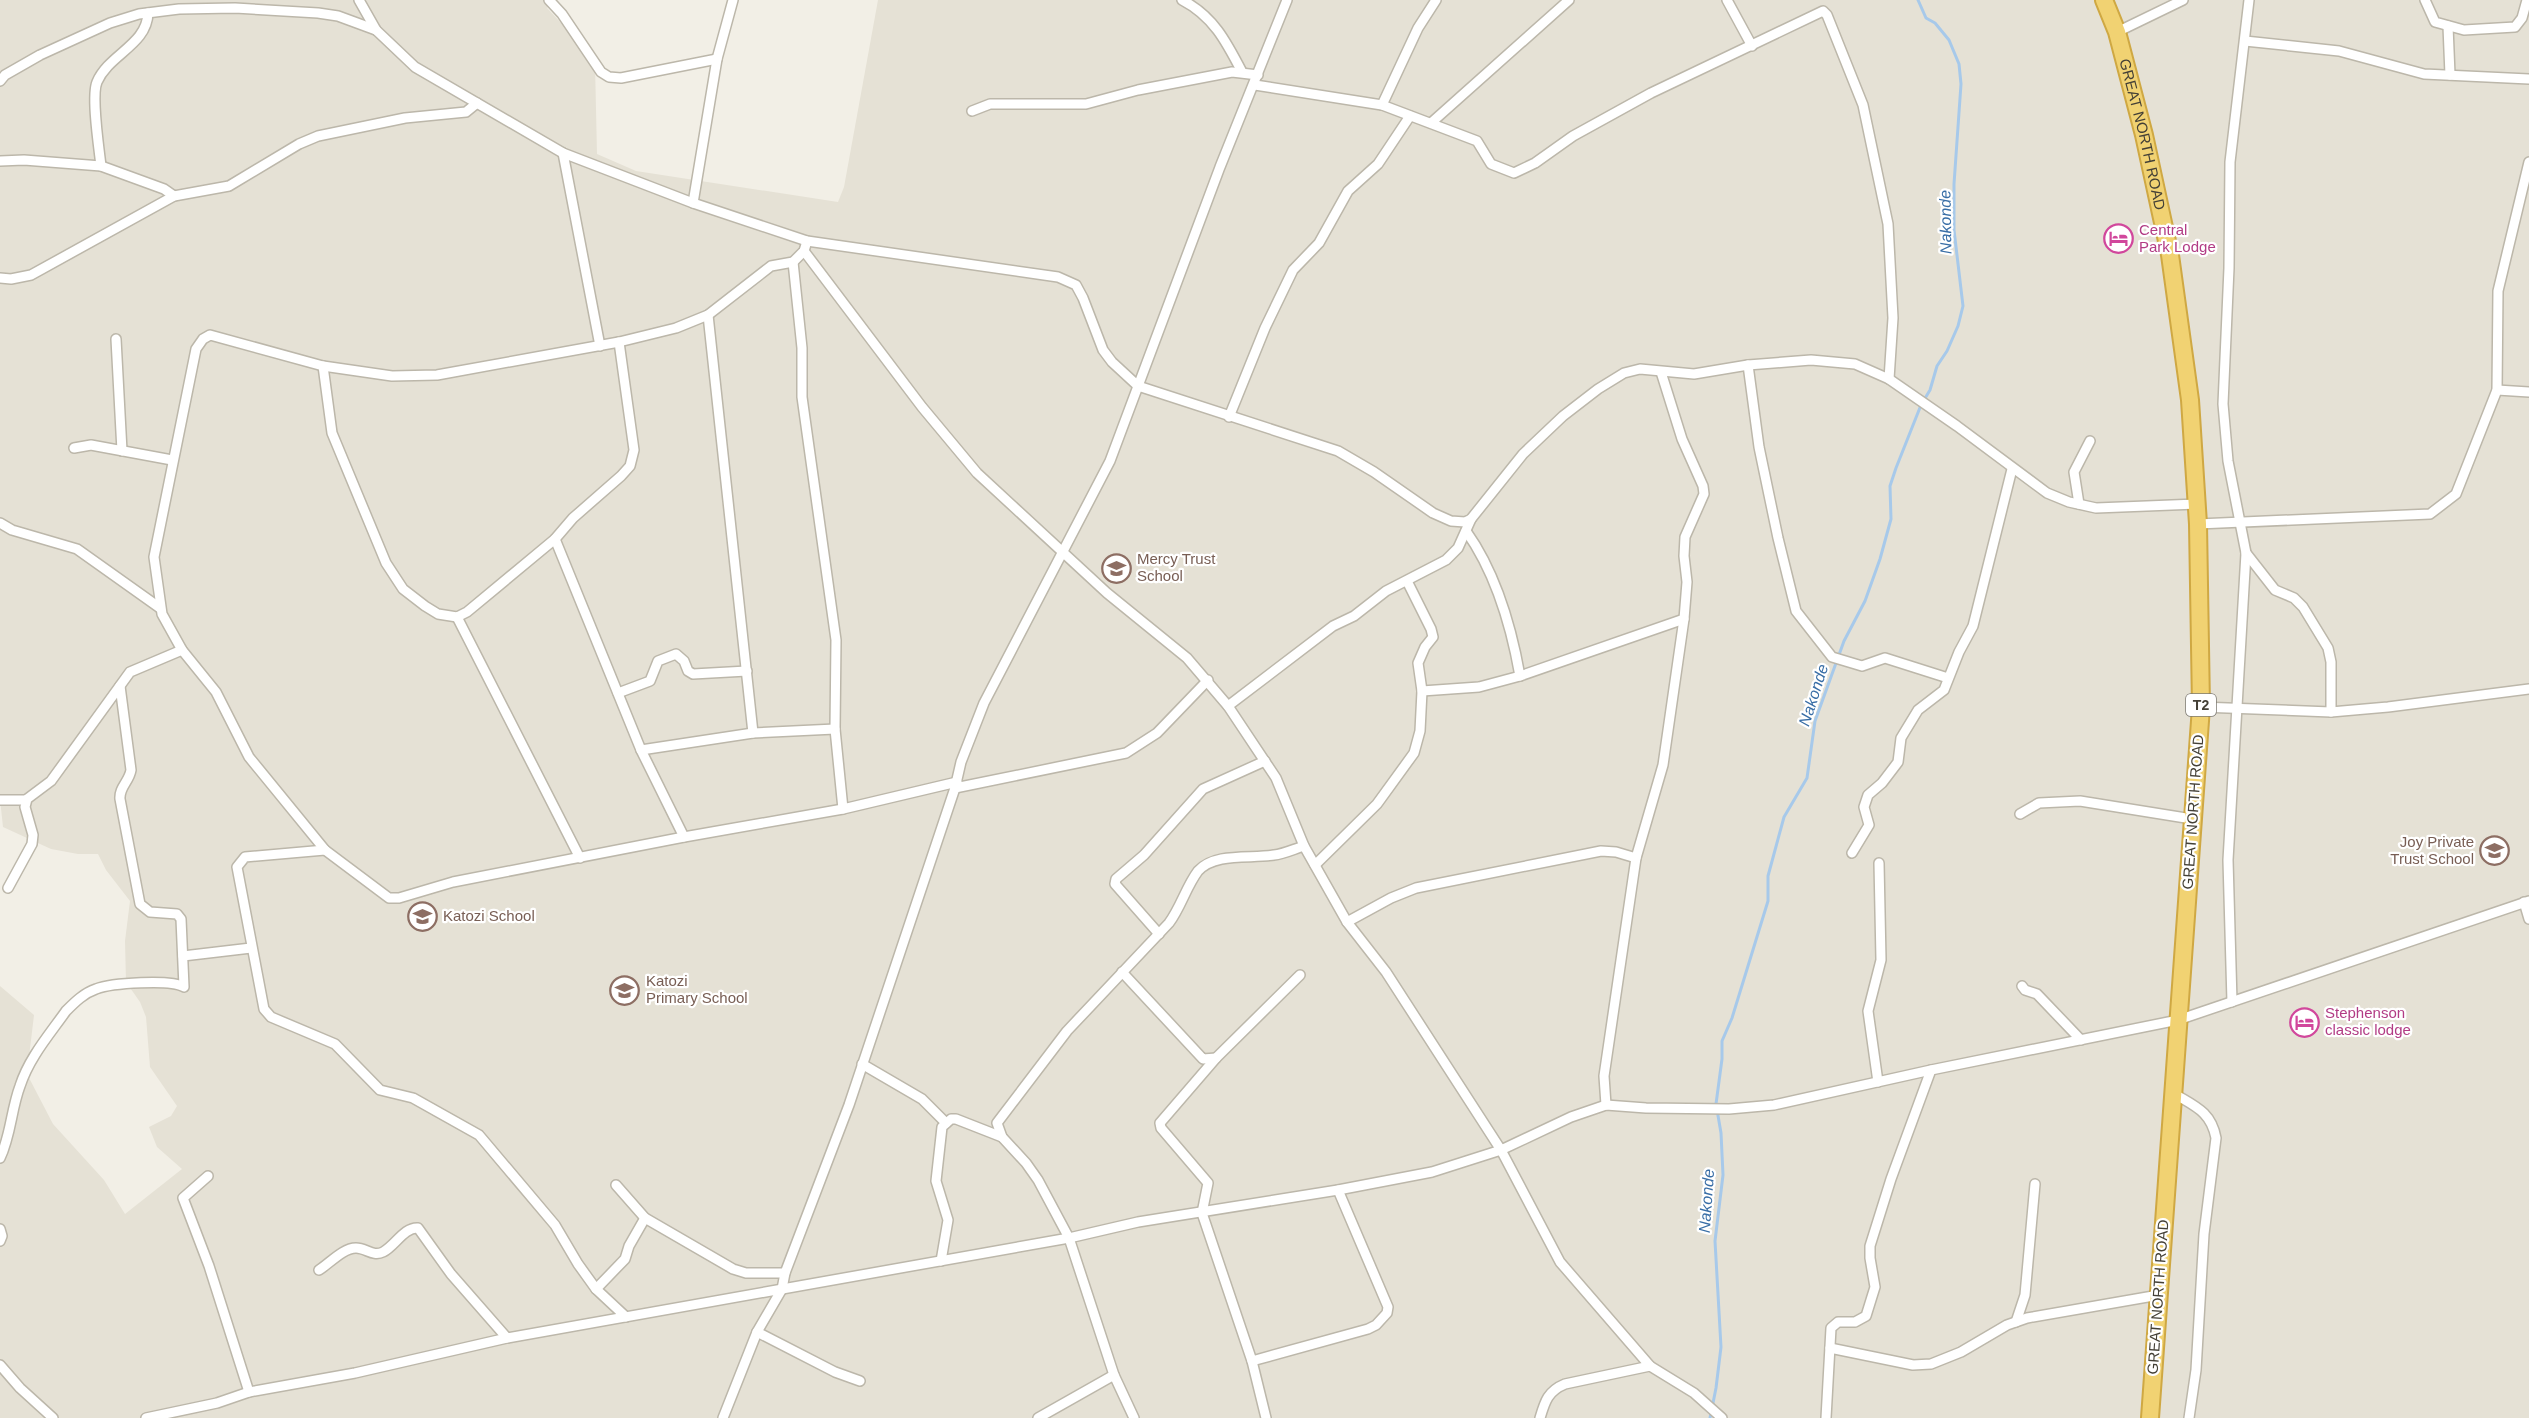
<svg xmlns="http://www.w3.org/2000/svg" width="2529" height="1418" font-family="Arial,sans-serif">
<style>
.residential{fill:#e5e1d5}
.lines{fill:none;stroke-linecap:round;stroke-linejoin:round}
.stream{stroke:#a7c9ea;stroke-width:3}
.street-casing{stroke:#bcb7aa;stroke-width:12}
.highway-casing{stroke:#cfa843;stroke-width:20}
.street{stroke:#fff;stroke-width:9}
.highway{stroke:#f1d272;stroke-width:16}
.labels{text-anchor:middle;stroke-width:4.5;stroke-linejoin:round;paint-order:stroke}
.shield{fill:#fff;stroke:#7c7972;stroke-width:1.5}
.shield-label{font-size:14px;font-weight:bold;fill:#444036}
.street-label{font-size:15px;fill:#444036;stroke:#fff}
.hotel-label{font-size:15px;fill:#b23c85;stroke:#fff;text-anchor:start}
.education-label{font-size:15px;fill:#785e54;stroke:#fff;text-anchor:start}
.water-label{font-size:16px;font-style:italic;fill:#396ea6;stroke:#fff}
</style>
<rect width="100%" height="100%" fill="#f2efe6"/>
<path class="residential" d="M0 0H554L547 8 592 56 595 64 597 154 636 171 838 202 844 187 878 0H2529V1418H0V986L34 1015 27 1074 53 1124 104 1180 125 1214 182 1169 157 1147 149 1127 171 1116 177 1106 150 1067 146 1017 140 1002 126 982 125 941 130 901 106 870 98 854H78L51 849 3 827 0 799Z"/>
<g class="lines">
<path class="stream" d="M1710 1418 1716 1388 1721 1347 1715 1241 1723 1175 1721 1133 1716 1104 1722 1059V1041L1732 1018 1768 901V876L1784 817 1807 778 1815 721 1844 641 1865 601 1880 559 1891 519 1890 486 1896 468 1921 405 1930 390 1937 366 1947 351 1958 326 1963 306 1954 230V184L1961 84 1959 64 1949 40 1935 23 1926 18 1918 0"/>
<defs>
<g id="street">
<path d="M359 0 376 30 415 67 563 153 693 203 807 241 1058 277 1076 285 1083 298 1103 350 1112 362 1138 386 1338 451 1374 472 1433 513 1451 521 1465 522 1471 519 1523 454 1563 416 1598 389 1624 373 1640 369 1694 374 1748 365 1811 360 1855 364 1889 379 1957 426 2047 493 2069 502 2096 508 2197 504"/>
<path d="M549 0 562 14 601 72 609 77 621 78 717 59"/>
<path d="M1182 0C1213 16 1226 41 1242 72"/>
<path d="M1727 0 1752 46"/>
<path d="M2425 0 2435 22 2464 30 2515 27 2522 18 2527 0"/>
<path d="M2448 26 2450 75"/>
<path d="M2117 32 2183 0"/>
<path d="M2245 41 2339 51 2424 74 2529 79"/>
<path d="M0 81 5 75 40 55 110 23 139 14 179 9 235 8 318 13 338 16 376 30"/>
<path d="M1255 85 1382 105 1477 141 1491 164 1514 173 1535 163 1573 136 1651 93 1823 11 1827 15 1863 105 1888 224 1893 318 1889 379"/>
<path d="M1382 105 1418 28 1436 0"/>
<path d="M972 111 990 104H1086L1138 90 1232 72 1258 75"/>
<path d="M1431 123 1569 0"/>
<path d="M563 153 600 346"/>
<path d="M0 161 24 160 101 166 164 189 174 196"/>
<path d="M101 166C99 148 91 96 97 82 109 54 147 45 148 13"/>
<path d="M693 203 717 59 733 0"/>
<path d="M807 241 804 251 793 262 771 266 708 315 676 328 619 342 437 375 392 376 323 366 210 335 203 339 196 349 154 557 162 614 182 650 216 692 249 757 325 850 389 898H399L453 882 684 837 843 809 957 782"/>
<path d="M804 251 922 407 977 473 1107 593 1187 658 1228 706 1276 778 1304 846 1347 922 1386 972 1501 1150 1560 1262 1650 1366"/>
<path d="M793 262 802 348V397L836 640 835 729 843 809"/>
<path d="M0 278 11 279 31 275 174 196 229 186 299 144 318 136 405 118 466 112 477 103"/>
<path d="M708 315 753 733"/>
<path d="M116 339 122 451"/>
<path d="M1748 365 1759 447 1778 538 1796 611 1832 657 1862 666 1885 658 1948 678"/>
<path d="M323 366 332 433 386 563 403 589 425 606 438 614 457 617 467 612 555 539 573 518 621 476 630 466 634 450 619 342"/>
<path d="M2497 390 2529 392"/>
<path d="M1229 417 1265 328 1293 270 1319 243 1348 191 1378 164 1410 116"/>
<path d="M74 448 91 445 172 460"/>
<path d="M2079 504 2074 472 2090 441"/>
<path d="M0 523 12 530 77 549 160 608"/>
<path d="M2198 524 2430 514 2456 494 2497 390 2498 291 2529 162"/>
<path d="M1466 531C1496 573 1511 625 1520 676"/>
<path d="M555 539 641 750 684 837"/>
<path d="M2246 553 2275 590 2294 598 2303 607 2328 648 2331 662V712"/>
<path d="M457 617 580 858"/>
<path d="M1422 691 1479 687 1520 676 1684 619"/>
<path d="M618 693 650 681 658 661 676 654 684 661 688 671 693 674 747 671"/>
<path d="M1228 706 1333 626 1354 616 1386 591 1446 560 1458 548 1471 519"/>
<path d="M2201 707 2331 712 2388 707 2529 689"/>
<path d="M641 750 753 733 835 729"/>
<path d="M955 788 1126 753 1157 733 1208 680"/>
<path d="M0 800H26"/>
<path d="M2020 814 2039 803 2080 801 2192 819"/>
<path d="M325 850 245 857 237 867 264 1009 271 1017 335 1044 380 1090 413 1098 479 1135 555 1225 578 1264 596 1289 626 1317"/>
<path d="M1852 853 1869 825 1864 807 1868 795 1882 783 1898 762 1901 738 1918 710 1944 690 1959 652 1973 626 2012 469"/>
<path d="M1315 865 1377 804 1414 753 1420 731 1422 691 1418 663 1425 647 1433 637 1431 629 1407 581"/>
<path d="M8 888 32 844 33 835 25 807 27 799 51 781 130 672 182 650"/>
<path d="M2524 902 2529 919"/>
<path d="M1347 922 1391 898 1416 888 1601 851 1616 852 1636 858"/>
<path d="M1159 934 1115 884 1116 879 1144 855 1203 789 1265 761"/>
<path d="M183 956 251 948"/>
<path d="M1122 972 1203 1059 1216 1058"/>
<path d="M2022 986 2025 990 2037 994 2081 1040"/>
<path d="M2232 1002 2228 860 2246 553 2228 461 2223 404 2229 268 2230 162 2249 0"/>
<path d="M862 1064 922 1099 946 1123"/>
<path d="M1878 1082 1868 1011 1881 960 1879 863"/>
<path d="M2173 1093C2194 1106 2211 1111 2216 1138L2204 1234 2196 1370 2189 1418"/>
<path d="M1606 1105 1604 1076 1636 858 1663 765 1684 619 1687 582 1684 556 1685 537 1704 494 1703 486 1682 439 1661 372"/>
<path d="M0 1158C11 1135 11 1110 20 1086 29 1058 49 1035 66 1011 75 1002 84 993 96 989 111 983 171 979 184 987L181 919 177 914 150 912 140 904 120 799C119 787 129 782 131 770L120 686"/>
<path d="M208 1176 183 1198 209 1266 249 1392"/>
<path d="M616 1185 645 1218 733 1269 746 1273H785"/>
<path d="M0 1229 2 1236 0 1241"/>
<path d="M941 1261 948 1220 936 1181 942 1127 951 1119H956L1002 1137"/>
<path d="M319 1270C330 1263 343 1248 356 1248 366 1248 373 1257 383 1252 395 1246 404 1227 418 1228L451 1274 507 1338"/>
<path d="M596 1289 625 1259 629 1246 645 1218"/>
<path d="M2016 1322 2025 1295 2035 1184"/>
<path d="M757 1332 835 1372 860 1381"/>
<path d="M1830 1348 1913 1365 1931 1364 1961 1352 2007 1325 2027 1318 2159 1295"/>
<path d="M1252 1361 1368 1329 1376 1325 1387 1313 1388 1307 1338 1190"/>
<path d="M0 1365 20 1388 53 1418"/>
<path d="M146 1418 217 1403 249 1392 355 1373 507 1338 1069 1238 1138 1222 1338 1190 1432 1172 1501 1150 1571 1117 1606 1105 1646 1108 1729 1109 1774 1105 1931 1070 2178 1020 2529 901"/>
<path d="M723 1418 757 1332 782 1289 785 1273 849 1105 955 788 961 762 984 703 1110 461 1220 167 1287 0"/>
<path d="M1038 1418 1114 1375"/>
<path d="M1134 1418 1114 1375 1069 1238 1038 1180 1026 1163 1002 1137 997 1123 1067 1031 1169 923C1181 907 1186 887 1198 871 1215 852 1251 859 1274 855 1284 854 1294 849 1304 846"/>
<path d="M1266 1418 1252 1361 1202 1213 1208 1183 1161 1128 1160 1123 1216 1058 1300 975"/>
<path d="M1540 1418C1545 1401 1548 1391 1565 1384L1650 1366 1694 1393 1722 1418"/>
<path d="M1826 1418 1831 1328 1838 1322H1855L1866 1316 1875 1287 1870 1258V1246L1891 1179 1931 1070"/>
</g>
<g id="highway">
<path id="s1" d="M2104 0 2117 32 2144 135 2170 255 2190 400 2198 524 2201 707 2150 1418"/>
</g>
</defs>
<use href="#street" class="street-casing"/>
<use href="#highway" class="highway-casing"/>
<use href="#street" class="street"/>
<use href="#highway" class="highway"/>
</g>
<defs>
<symbol id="hotel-ring" viewBox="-11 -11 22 22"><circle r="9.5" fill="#fff" stroke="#d1479c" stroke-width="1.5"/><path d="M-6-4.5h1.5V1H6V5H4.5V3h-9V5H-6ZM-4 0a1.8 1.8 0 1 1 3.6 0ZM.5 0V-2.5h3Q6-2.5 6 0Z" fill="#d1479c"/></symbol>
<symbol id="school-ring" viewBox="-11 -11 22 22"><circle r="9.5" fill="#fff" stroke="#8d6e63" stroke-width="1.5"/><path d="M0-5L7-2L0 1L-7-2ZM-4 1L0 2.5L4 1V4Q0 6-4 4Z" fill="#8d6e63"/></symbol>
</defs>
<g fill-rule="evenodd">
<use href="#hotel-ring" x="2102" y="222" width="33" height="33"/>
<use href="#school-ring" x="1100" y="552" width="33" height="33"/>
<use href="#school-ring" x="2478" y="834" width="33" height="33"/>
<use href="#school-ring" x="406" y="900" width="33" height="33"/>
<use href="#school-ring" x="608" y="974" width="33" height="33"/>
<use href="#hotel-ring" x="2288" y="1006" width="33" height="33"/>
</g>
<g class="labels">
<rect class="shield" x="2186" y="694" width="30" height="22" rx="4.5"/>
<g class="shield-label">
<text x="2201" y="710">T2</text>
</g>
<g class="street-label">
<text dy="5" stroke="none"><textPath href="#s1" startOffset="140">GREAT NORTH ROAD</textPath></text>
<text transform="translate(2193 812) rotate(-86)" y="5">GREAT NORTH ROAD</text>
<text transform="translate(2158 1297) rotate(-86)" y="5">GREAT NORTH ROAD</text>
</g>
<g class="hotel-label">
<text x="2139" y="235">Central<tspan x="2139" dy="17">Park Lodge</tspan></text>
<text x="2325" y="1018">Stephenson<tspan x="2325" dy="17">classic lodge</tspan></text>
</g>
<g class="education-label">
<text x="1137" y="564">Mercy Trust<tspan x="1137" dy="17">School</tspan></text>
<text x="2474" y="847" text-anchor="end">Joy Private<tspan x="2474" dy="17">Trust School</tspan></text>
<text x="443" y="921">Katozi School</text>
<text x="646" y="986">Katozi<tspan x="646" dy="17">Primary School</tspan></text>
</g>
<g class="water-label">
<text transform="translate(1945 222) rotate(-91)" y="6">Nakonde</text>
<text transform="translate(1813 695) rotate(-72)" y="6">Nakonde</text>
<text transform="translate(1706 1201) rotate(-86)" y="6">Nakonde</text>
</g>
</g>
</svg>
